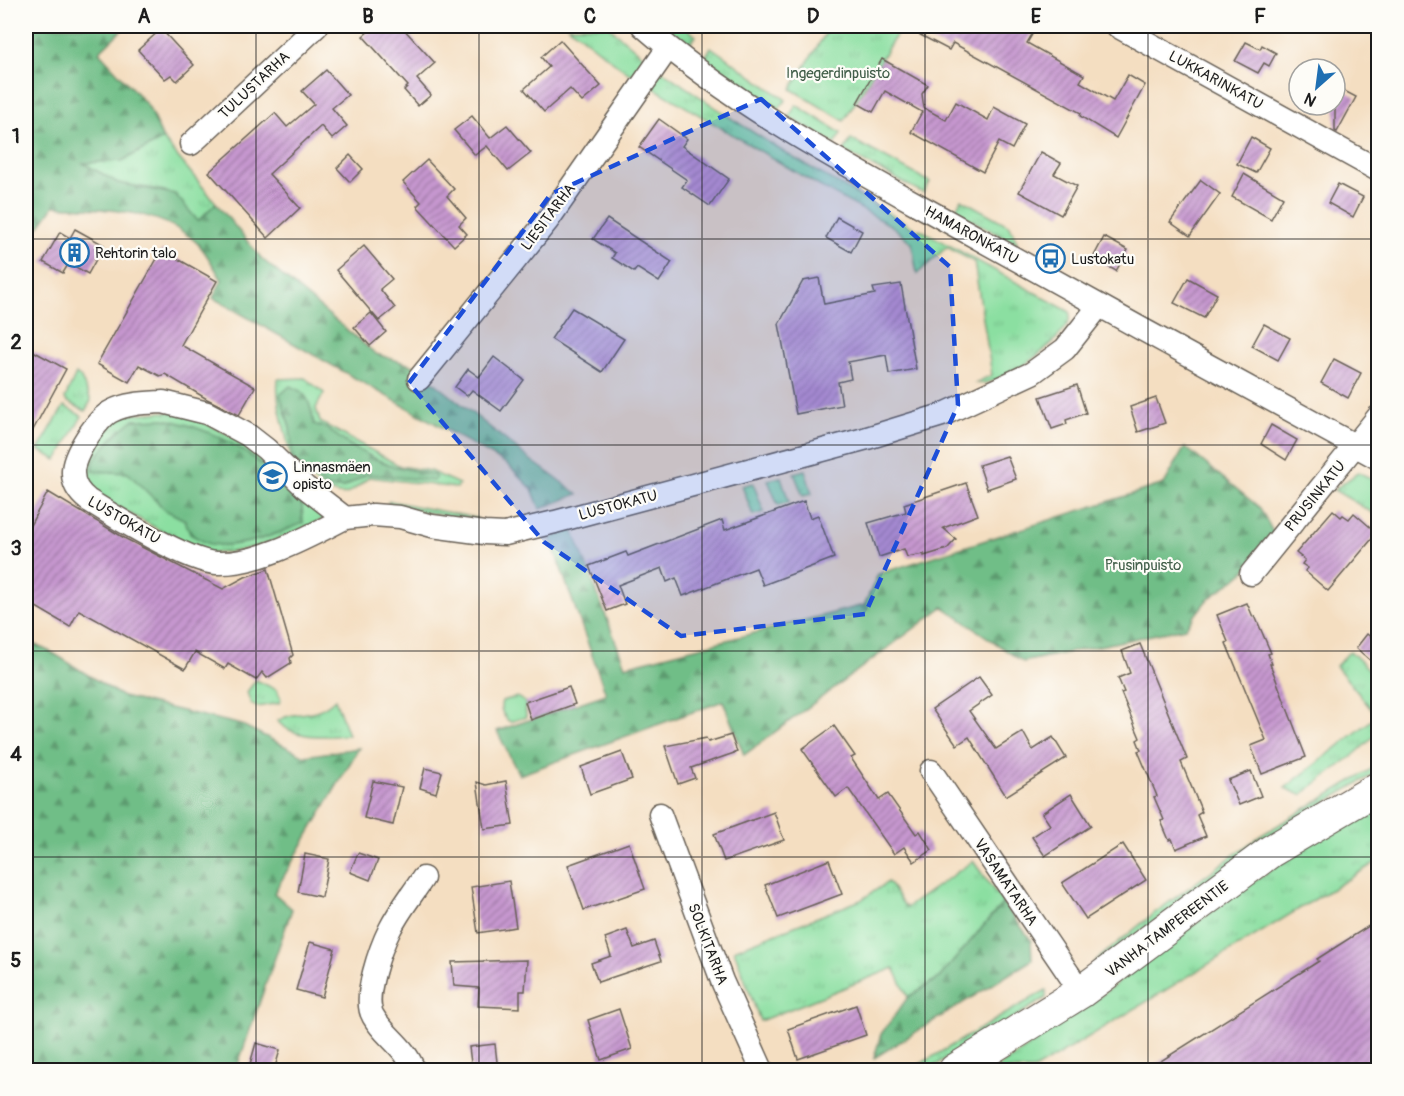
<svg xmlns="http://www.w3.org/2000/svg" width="1404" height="1096" font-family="Pangolin,sans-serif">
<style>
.grass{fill:url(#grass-tufts);stroke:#547e5e;stroke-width:1.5}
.forest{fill:url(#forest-firs);stroke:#466d52;stroke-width:1.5}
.building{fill:url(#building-hatch)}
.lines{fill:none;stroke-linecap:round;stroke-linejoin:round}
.minor-casing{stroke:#686056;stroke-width:25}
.secondary-casing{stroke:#686056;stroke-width:34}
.minor{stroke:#fff;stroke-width:22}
.secondary{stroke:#fff;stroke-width:32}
.marked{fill:#1d4ed8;fill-opacity:0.2;stroke:#1d4ed8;stroke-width:4.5;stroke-dasharray:12 8;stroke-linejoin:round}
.grid{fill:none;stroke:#1c1c1c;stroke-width:1.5;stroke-opacity:0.55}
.labels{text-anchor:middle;stroke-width:4.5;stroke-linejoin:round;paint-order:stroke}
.park-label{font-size:15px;fill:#43604b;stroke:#fdfcf7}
.street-label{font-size:15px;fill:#1c1c1c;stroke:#fdfcf7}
.poi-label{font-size:15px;fill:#1c1c1c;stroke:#fdfcf7;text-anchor:start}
.neatline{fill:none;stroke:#1c1c1c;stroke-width:2}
.grid-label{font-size:20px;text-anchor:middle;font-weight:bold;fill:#1c1c1c}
</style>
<defs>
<pattern id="grass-tufts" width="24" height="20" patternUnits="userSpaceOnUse" patternTransform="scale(1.5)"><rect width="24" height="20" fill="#8bdfa1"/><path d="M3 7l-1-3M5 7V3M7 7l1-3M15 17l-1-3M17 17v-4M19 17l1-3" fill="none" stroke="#77bf8a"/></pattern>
<pattern id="forest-firs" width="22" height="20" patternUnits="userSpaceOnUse" patternTransform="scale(1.5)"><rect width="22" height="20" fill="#70be87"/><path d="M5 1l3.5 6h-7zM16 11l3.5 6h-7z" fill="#5b9a6e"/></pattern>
<pattern id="building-hatch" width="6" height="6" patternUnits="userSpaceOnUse" patternTransform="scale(1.5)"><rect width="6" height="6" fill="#c697cf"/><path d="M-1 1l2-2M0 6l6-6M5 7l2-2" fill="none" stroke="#a07aa7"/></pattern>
</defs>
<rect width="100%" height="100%" fill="#fdfcf7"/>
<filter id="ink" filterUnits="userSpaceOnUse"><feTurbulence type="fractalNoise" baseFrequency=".0167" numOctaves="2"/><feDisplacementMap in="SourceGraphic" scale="12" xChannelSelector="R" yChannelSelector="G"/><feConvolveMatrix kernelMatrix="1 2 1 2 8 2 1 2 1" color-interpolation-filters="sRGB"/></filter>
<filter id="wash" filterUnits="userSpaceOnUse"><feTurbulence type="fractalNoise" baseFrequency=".008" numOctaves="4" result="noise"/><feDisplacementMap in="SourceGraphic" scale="24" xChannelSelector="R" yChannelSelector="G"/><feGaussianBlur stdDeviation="1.35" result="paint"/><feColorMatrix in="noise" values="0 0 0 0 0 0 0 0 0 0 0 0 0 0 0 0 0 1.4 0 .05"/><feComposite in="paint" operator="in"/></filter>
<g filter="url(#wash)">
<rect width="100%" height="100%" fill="#f4dec1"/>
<g class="grass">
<path d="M568 26H608L655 66 737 122 787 154 919 231 920 229 1070 312C1070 317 1070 321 1067 325 1056 346 999 388 975 383L992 375 974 262 947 247 917 274 912 243 892 226 816 184 625 71Z"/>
<path d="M661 26H684L696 36 687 47Z"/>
<path d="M830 26H903L889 46 844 121 791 89Z"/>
<path d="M711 47 786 100 778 110 704 59Z"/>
<path d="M796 105 841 133 835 144 789 117Z"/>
<path d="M163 139 216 203 198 221 165 191 118 183 82 163 122 161Z"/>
<path d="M851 139 930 182 923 193 844 151Z"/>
<path d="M961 199 1010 226 1017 242 1016 244 955 211Z"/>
<path d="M76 374 81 378 91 401 85 411 66 401 65 398Z"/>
<path d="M305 378 324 393 316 408 320 422 400 466 430 471 459 484 457 488 369 477C363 482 354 491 346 494 330 499 303 472 291 462 288 434 275 406 278 379Z"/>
<path d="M64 406 82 416 57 460 38 450Z"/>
<path d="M180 411 247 444 325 513 326 518C294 533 243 557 206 552 201 551 194 548 189 546L90 492C72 458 98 439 119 415Z"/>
<path d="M805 470 812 494 803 496 794 473Z"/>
<path d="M1359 472 1378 483V516L1334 490Z"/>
<path d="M781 477 789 502 778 505 768 480Z"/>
<path d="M753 483 764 512 753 515 742 486Z"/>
<path d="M390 501 476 518 479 522 393 506 388 504V502Z"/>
<path d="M1350 651 1378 678V733L1356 753 1301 795 1285 788 1377 716 1336 666Z"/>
<path d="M256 680 277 690 281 699 279 703 257 707 251 704 247 692Z"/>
<path d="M517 697 525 702 526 717 510 722C504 718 499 709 502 701Z"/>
<path d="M335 699 348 735C324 736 295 740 277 721 295 709 314 720 335 699Z"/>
<path d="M1378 765V772L1294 820 1097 963 1094 962 1153 914 1260 836Z"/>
<path d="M1378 804V861L1034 1070H994L1090 1004 1179 935 1302 848Z"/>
<path d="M973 861 1003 903 939 978 908 997 894 968 760 1021 734 950 861 900 888 882 906 908Z"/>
<path d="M1046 990V998L928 1070H910Z"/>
</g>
<g class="forest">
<path d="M26 26H126L99 52 148 106 163 139 122 161 83 163 118 183 175 194 198 221 216 203 262 259 376 354 414 366 528 458 578 494 540 509 532 489 507 464 213 298 222 280C214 268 206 251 196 242 157 207 103 210 54 206L26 245Z"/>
<path d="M290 386C310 393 310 405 314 424L326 428 351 446 378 460 393 466 434 475 436 478 434 481 367 474 343 488H328L293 460 290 428 280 395Z"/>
<path d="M165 419C228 433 259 457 302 504L303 523C274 535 243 549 211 544 204 543 196 537 190 534L185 520 165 510 128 473 93 471V462L101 451 117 433 133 420Z"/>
<path d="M1185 447 1260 508 1274 534 1243 573 1207 600 1185 628 1023 662 943 607 744 755 723 701 519 775 497 731 606 694 550 538 573 530 625 666 864 605 878 574 1164 484Z"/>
<path d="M26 641 53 653 123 697 242 725 305 756 359 748 274 893 292 909 236 1070H26Z"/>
<path d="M1003 903 1031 940 1032 960 874 1058 881 1034 908 997 939 978Z"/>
</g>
<g id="blocks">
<g class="building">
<path d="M375 26H401L435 63 417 79 431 95 418 106 404 90 408 86 363 36Z"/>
<path d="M903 26H1037L1027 43 1084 75 1080 82 1113 101 1128 75 1145 85 1116 138 1080 116 1081 113 953 43 949 50Z"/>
<path d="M161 29 194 65 177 81 171 75 165 79 138 50Z"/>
<path d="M560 40 601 86 582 102 570 89 544 112 524 89 549 67 541 57Z"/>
<path d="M1246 42 1260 49 1262 45 1276 53 1269 66 1264 63 1258 73 1235 61Z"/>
<path d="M882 59 928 85 922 94 924 108 946 120 956 102 988 120 994 107 1025 124 1012 149 999 142 983 172 911 132 922 112 885 91 873 112 857 103Z"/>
<path d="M326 70 348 95 332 108 347 126 332 139 321 126 269 174 300 208 268 238 209 172 275 113 287 127 314 104 302 91Z"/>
<path d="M1335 86 1356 97 1337 132 1335 131Z"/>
<path d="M472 116 490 138 507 125 531 153 508 171 487 146 475 155 454 130Z"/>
<path d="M659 119 687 139 682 146 729 179 710 206 682 187 687 180 639 147Z"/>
<path d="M1251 137 1270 148 1256 173 1237 164Z"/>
<path d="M1041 152 1061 163 1054 174 1077 186 1061 215 1019 192Z"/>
<path d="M350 155 363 169 350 182 337 168Z"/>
<path d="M427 160 454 189 447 196 466 218 459 225 467 234 454 246 417 206 421 202 403 182Z"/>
<path d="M1244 174 1283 197 1271 219 1232 197Z"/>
<path d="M1201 180 1220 194 1190 236 1170 222Z"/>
<path d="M1338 184 1363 197 1353 217 1328 203Z"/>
<path d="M837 217 862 231 851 252 826 238Z"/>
<path d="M607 219 672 262 659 282 637 268 634 272 612 258 615 253 593 239Z"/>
<path d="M75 229 104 245 88 274 69 263 63 273 43 262 60 232 70 238Z"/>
<path d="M1104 237 1128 250 1116 271 1093 258Z"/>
<path d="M364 246 392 279 380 289 395 308 379 321 336 270Z"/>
<path d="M162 250 217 281 181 345 255 387 239 415 207 399 165 374 160 376 139 365 129 382 97 364Z"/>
<path d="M819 278 824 304 875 294 873 288 901 284 916 369 889 374 886 355 848 362 851 379 838 382 842 405 796 414 779 324 803 281Z"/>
<path d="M1188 278 1217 294 1204 318 1174 303Z"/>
<path d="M572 308 624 339 602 372 551 339Z"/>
<path d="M371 313 386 332 370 346 354 327Z"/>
<path d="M1264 324 1290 338 1278 360 1252 346Z"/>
<path d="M33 351 66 369 26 443V365Z"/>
<path d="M494 357 524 380 501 411 472 390 467 396 455 387 468 369 479 377Z"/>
<path d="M1334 359 1361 373 1348 398 1321 383Z"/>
<path d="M1077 385 1086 413 1066 420 1067 424 1052 429 1040 397Z"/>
<path d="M1156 398 1165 423 1138 432 1130 407Z"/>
<path d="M1271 425 1297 440 1286 460 1261 444Z"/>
<path d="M1007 456 1016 479 987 489 979 465Z"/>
<path d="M966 483 978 515 943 528 956 539 947 549 924 556V554L907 557 904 549 879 557 868 523 906 512 904 504Z"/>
<path d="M48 492 126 539 223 589 245 577 268 569 293 655 290 658 291 663 267 678 262 672 256 680 228 664 225 669 195 652 185 669 79 610 70 627 26 601V533Z"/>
<path d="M804 501 810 518 818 515 834 558 763 585 756 568 683 596 676 578 667 582 662 568 618 585 625 604 607 611 589 566 626 552 628 556 722 520 725 530Z"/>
<path d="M1333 510 1341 517 1343 515 1349 519 1354 513 1377 533 1328 591 1305 571 1308 568 1302 564 1305 560 1296 553Z"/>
<path d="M1247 603 1253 617 1255 616 1271 653 1268 654 1272 664H1270L1306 757 1262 774 1251 746 1266 740 1226 643 1228 642 1217 615Z"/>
<path d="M1367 634 1378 643V667L1356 648Z"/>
<path d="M1140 644 1187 759 1181 762 1202 812 1197 815 1206 836 1176 849 1172 839 1169 840 1161 821 1164 820 1154 797 1157 796 1138 751 1141 750 1137 740 1140 738 1121 693 1124 692 1118 678 1130 673 1122 651Z"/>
<path d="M979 677 992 695 969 711 996 749 1023 732 1033 750 1053 737 1066 758 1006 796 969 737 957 745 932 709Z"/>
<path d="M569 687 575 704 531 720 525 702Z"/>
<path d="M834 726 855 756 851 758 879 800 888 794 916 834 920 831 932 850 914 862 904 847 894 854 848 788 836 797 802 749Z"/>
<path d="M731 735 737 752 691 768 695 778 678 784 665 746 706 738 708 742Z"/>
<path d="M622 752 632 779 590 794 581 767Z"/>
<path d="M425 768 442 772 436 793 420 788Z"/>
<path d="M1251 771 1261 796 1239 805 1228 780Z"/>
<path d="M373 781 402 787 393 825 364 818Z"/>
<path d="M506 781 513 825 484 829 477 782 486 785Z"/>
<path d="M1071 794 1091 826 1045 856 1032 837 1050 825 1042 813Z"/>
<path d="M774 812 784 840 724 861 714 834Z"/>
<path d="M629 843 645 889 584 910 568 865Z"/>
<path d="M1123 844 1146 880 1086 919 1062 883Z"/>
<path d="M358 853 378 860 370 880 350 872Z"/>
<path d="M305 854 329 859 322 897 298 892Z"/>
<path d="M829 860 842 894 778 918 765 885Z"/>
<path d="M509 881 516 927 478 933 471 887Z"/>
<path d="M1378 920V1071H1145L1319 961 1317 959Z"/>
<path d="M627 930 634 948 654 941 661 961 598 982 591 963 611 956 605 938Z"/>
<path d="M310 942 335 949 322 997 296 990Z"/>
<path d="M527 960 525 991H520V1008L478 1006 479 988 454 986 452 962Z"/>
<path d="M856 1005 866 1035 798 1059 788 1029Z"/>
<path d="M619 1009 632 1049 601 1060 588 1020Z"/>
<path d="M256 1043 280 1050 274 1071H248Z"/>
<path d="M495 1044 498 1071H472L469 1047Z"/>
</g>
</g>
</g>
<g filter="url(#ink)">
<use href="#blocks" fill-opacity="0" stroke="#686056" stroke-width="1.5"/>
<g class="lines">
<defs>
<g id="minor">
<path d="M643 26C734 105 841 162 947 221 1090 301 1234 380 1378 458"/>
<path d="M1117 26 1378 170"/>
<path d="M191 144 317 26"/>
<path d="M419 379 548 220 668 48"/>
<path d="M163 402 207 413 248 435 266 449 305 487 345 518C308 537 258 565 216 563 189 562 113 516 88 500 79 493 73 485 73 473 72 456 97 418 112 411 127 403 146 403 163 402Z"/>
<path d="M345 518 373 515 400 517 432 526 484 533 505 534 555 522 864 439 942 415 1032 373 1065 349 1099 306"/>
<path d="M1251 574 1378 417"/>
<path d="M931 771 1081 992"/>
<path d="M660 814 722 981 762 1070"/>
<path d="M414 1070C405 1046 385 1037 373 1016 362 998 381 947 390 929 399 911 412 895 423 878"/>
</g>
<path id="secondary" d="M955 1070 1081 992 1271 851 1378 788"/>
</defs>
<use href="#minor" class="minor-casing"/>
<use href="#secondary" class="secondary-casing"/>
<use href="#minor" class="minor"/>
<use href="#secondary" class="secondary"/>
</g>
</g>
<path class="marked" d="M761 99 950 267 958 405 865 614 681 636 544 542 409 383 551 194Z"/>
<path class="grid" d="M256 26V1070M479 26V1070M702 26V1070M925 26V1070M1148 26V1070M26 239H1378M26 445H1378M26 651H1378M26 857H1378"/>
<defs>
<symbol id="building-ring" viewBox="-11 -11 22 22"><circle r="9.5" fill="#fdfcf7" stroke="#1f6fb2" stroke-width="1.5"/><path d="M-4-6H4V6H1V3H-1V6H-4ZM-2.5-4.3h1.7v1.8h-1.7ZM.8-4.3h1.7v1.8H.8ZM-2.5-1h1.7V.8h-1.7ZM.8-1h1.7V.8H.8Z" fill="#1f6fb2"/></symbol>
<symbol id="bus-ring" viewBox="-11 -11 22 22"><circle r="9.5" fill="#fdfcf7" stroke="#1f6fb2" stroke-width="1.5"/><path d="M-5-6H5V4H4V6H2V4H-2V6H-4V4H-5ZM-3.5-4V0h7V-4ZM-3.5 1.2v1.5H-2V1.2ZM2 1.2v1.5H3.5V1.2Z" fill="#1f6fb2"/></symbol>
<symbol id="school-ring" viewBox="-11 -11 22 22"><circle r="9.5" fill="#fdfcf7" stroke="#1f6fb2" stroke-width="1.5"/><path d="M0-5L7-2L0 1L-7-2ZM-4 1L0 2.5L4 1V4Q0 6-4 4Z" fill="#1f6fb2"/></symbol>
</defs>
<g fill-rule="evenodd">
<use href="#building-ring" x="58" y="236" width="33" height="33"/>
<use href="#bus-ring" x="1034" y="242" width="33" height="33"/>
<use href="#school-ring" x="256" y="460" width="33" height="33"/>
</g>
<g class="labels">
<g class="park-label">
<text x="838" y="78">Ingegerdinpuisto</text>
<text x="1143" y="570">Prusinpuisto</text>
</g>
<g class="street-label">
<text transform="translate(1216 80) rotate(29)" y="5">LUKKARINKATU</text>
<text transform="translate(254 85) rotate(-43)" y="5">TULUSTARHA</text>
<text transform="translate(548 217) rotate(-53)" y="5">LIESITARHA</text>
<text transform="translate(972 235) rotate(29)" y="5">HAMARONKATU</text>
<text transform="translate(1315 496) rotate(-51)" y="5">PRUSINKATU</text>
<text transform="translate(618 505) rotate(-15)" y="5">LUSTOKATU</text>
<text transform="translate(124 520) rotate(30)" y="5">LUSTOKATU</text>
<text transform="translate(1006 882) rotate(56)" y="5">VASAMATARHA</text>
<text transform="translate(1167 929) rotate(-37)" y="5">VANHA TAMPEREENTIE</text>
<text transform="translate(708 944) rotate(69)" y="5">SOLKITARHA</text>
</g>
<g class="poi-label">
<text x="95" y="258">Rehtorin talo</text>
<text x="1071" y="264">Lustokatu</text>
<text x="293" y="472">Linnasmäen<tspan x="293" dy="17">opisto</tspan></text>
</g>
</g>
<rect width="1404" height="1096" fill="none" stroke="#fdfcf7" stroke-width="66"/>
<g transform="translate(1317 87) rotate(208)"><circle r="28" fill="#fdfcf7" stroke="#a3a29f" stroke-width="1.5"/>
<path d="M0-4.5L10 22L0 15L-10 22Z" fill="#1f6fb2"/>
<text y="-9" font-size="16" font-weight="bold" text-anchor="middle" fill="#1c1c1c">N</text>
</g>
<rect x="33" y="33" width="1338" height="1030" class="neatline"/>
<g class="grid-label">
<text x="144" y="23">A</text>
<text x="368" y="23">B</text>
<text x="590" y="23">C</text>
<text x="813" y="23">D</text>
<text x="1036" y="23">E</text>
<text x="1260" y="23">F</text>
<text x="16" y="143">1</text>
<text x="16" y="349">2</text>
<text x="16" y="555">3</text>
<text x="16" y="761">4</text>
<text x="16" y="967">5</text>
</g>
</svg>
